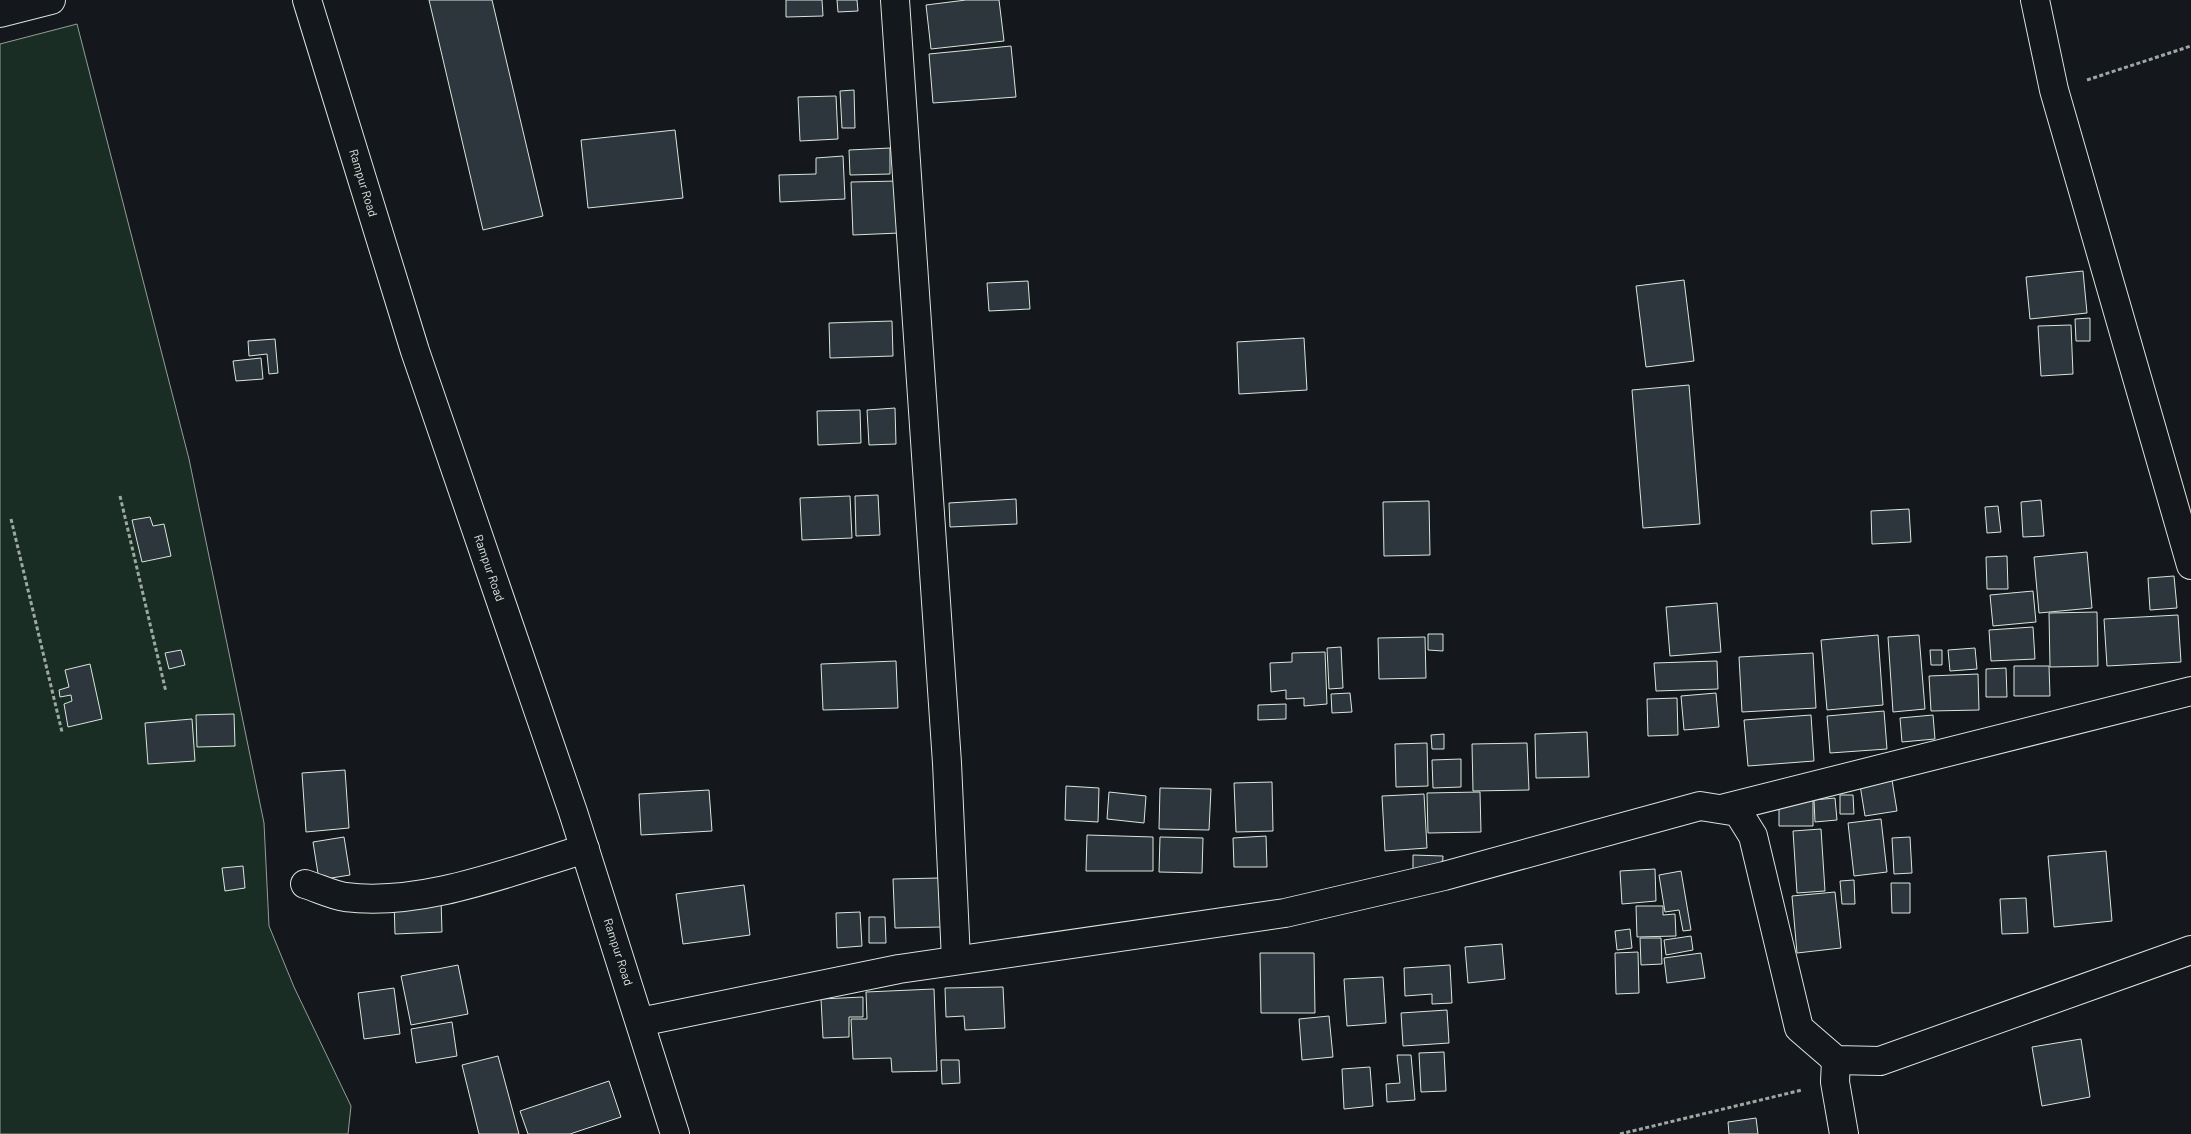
<svg xmlns="http://www.w3.org/2000/svg" width="2191" height="1134" font-family="Barlow,sans-serif">
<style>
.green{fill:#1a2d24;stroke:#939e99}
.building{fill:#2c363c;stroke:#d8e6dc}
.lines{fill:none;stroke-linecap:round;stroke-linejoin:round}
.minor-casing{stroke:#d8e6dc;stroke-width:30}
.major-casing{stroke:#d8e6dc;stroke-width:30}
.path{stroke:#9da8a2;stroke-width:3;stroke-dasharray:4 2.5;stroke-linecap:butt}
.minor{stroke:#14181c;stroke-width:28}
.major{stroke:#14181c;stroke-width:28}
.labels{text-anchor:middle;stroke-width:4;stroke-linejoin:round;paint-order:stroke}
.street-label{font-size:12px;fill:#d8e6dc;stroke:#14181c}
</style>
<rect width="100%" height="100%" fill="#14181c"/>
<path class="green" d="M77 24 189 459 264 823 269 926 294 987 351 1106 348 1134H0V44Z"/>
<g class="building">
<path d="M429 0H492L543 216 483 230Z"/>
<path d="M786 0H822L823 16 786 17Z"/>
<path d="M837 0H857L858 11 838 12Z"/>
<path d="M966 0H999L1004 41 931 49 926 5Z"/>
<path d="M1011 46 1016 97 933 103 929 54Z"/>
<path d="M854 90 855 128H842L840 91Z"/>
<path d="M836 96 838 139 800 141 798 97Z"/>
<path d="M675 130 683 198 588 208 581 140Z"/>
<path d="M890 148V174L850 175 849 150Z"/>
<path d="M843 156 845 199 780 202 779 175 816 174V158Z"/>
<path d="M898 181 899 233 853 235 851 182Z"/>
<path d="M2083 271 2087 313 2030 319 2026 277Z"/>
<path d="M1684 280 1694 361 1646 367 1636 286Z"/>
<path d="M1028 281 1030 309 989 311 987 283Z"/>
<path d="M2090 318V341H2076L2075 319Z"/>
<path d="M892 321 893 356 830 358 829 323Z"/>
<path d="M2071 325 2073 374 2041 376 2038 326Z"/>
<path d="M1304 338 1307 390 1239 394 1237 342Z"/>
<path d="M275 339 278 373 269 374 267 354 249 356 248 341Z"/>
<path d="M261 358 263 379 236 381 233 361Z"/>
<path d="M1689 385 1700 524 1643 528 1632 390Z"/>
<path d="M895 408 896 444 869 445 867 410Z"/>
<path d="M860 410 861 443 818 445 817 411Z"/>
<path d="M878 495 880 535 856 536 855 496Z"/>
<path d="M850 496 852 538 802 540 800 498Z"/>
<path d="M1016 499 1017 524 950 527 949 503Z"/>
<path d="M2041 500 2044 536 2023 537 2021 502Z"/>
<path d="M1429 501 1430 555 1384 556 1383 502Z"/>
<path d="M1998 506 2001 532 1987 533 1985 507Z"/>
<path d="M1909 509 1911 542 1872 544 1871 511Z"/>
<path d="M150 517 153 526 164 524 171 556 142 562 132 520Z"/>
<path d="M2087 552 2092 608 2039 613 2034 557Z"/>
<path d="M2007 556 2008 589H1987L1986 557Z"/>
<path d="M2174 576 2177 608 2150 610 2148 578Z"/>
<path d="M2033 591 2036 622 1993 626 1990 595Z"/>
<path d="M1717 603 1721 652 1670 656 1666 607Z"/>
<path d="M2097 612 2098 666 2050 667 2049 613Z"/>
<path d="M2178 615 2181 662 2107 666 2104 619Z"/>
<path d="M2033 627 2035 659 1991 661 1989 630Z"/>
<path d="M1428 634H1443V651L1428 650Z"/>
<path d="M1878 635 1883 705 1827 710 1821 640Z"/>
<path d="M1919 635 1925 709 1893 712 1888 637Z"/>
<path d="M1425 637 1426 678 1379 679 1378 638Z"/>
<path d="M1341 647 1343 688 1329 689 1327 648Z"/>
<path d="M1975 648 1977 669 1950 671 1948 650Z"/>
<path d="M181 650 185 665 169 669 165 653Z"/>
<path d="M1930 650H1942V665H1931Z"/>
<path d="M1325 652 1327 704 1304 706V698L1286 699V690L1271 692 1270 663 1292 662V653Z"/>
<path d="M1813 653 1816 708 1742 712 1739 657Z"/>
<path d="M896 661 898 708 823 710 821 664Z"/>
<path d="M1717 661 1718 689 1656 691 1654 663Z"/>
<path d="M90 664 102 719 68 727 64 704 72 701 71 695 60 697 59 690 69 687 65 670Z"/>
<path d="M2014 666H2049L2050 696H2014Z"/>
<path d="M2006 668 2007 697H1986V669Z"/>
<path d="M1978 674 1979 710 1931 711 1929 676Z"/>
<path d="M1350 693 1352 712 1332 713 1331 694Z"/>
<path d="M1716 693 1719 727 1684 730 1681 696Z"/>
<path d="M1677 698 1678 735 1648 736 1647 699Z"/>
<path d="M1286 704V719L1258 720V705Z"/>
<path d="M1884 711 1887 749 1830 753 1827 716Z"/>
<path d="M234 714 235 746 197 747 196 715Z"/>
<path d="M1811 715 1814 761 1748 766 1744 720Z"/>
<path d="M1933 715 1935 739 1902 742 1900 718Z"/>
<path d="M192 719 195 761 148 764 145 723Z"/>
<path d="M1587 732 1589 777 1536 778 1535 734Z"/>
<path d="M1444 734V749H1432L1431 735Z"/>
<path d="M1427 743 1428 786 1396 787 1395 744Z"/>
<path d="M1527 743 1529 790 1473 791 1472 744Z"/>
<path d="M1461 759V787L1433 788 1432 760Z"/>
<path d="M345 770 349 828 306 832 302 773Z"/>
<path d="M1892 780 1897 811 1865 816 1860 785Z"/>
<path d="M1272 782 1273 831 1236 832 1234 783Z"/>
<path d="M1066 786 1099 788 1098 822 1065 820Z"/>
<path d="M1160 788 1211 789 1209 830 1159 829Z"/>
<path d="M709 790 712 831 641 835 639 794Z"/>
<path d="M1109 792 1146 796 1144 823 1107 819Z"/>
<path d="M1480 792 1481 832 1428 833 1427 793Z"/>
<path d="M1424 794 1427 848 1385 851 1382 796Z"/>
<path d="M1840 795H1853L1854 814H1840Z"/>
<path d="M1835 798 1837 820 1815 822 1814 800Z"/>
<path d="M1813 800V826H1779V801Z"/>
<path d="M1881 819 1887 872 1854 876 1848 823Z"/>
<path d="M1821 829 1825 891 1797 893 1793 831Z"/>
<path d="M1087 835 1153 837V871H1086Z"/>
<path d="M1266 836 1267 867H1234L1233 838Z"/>
<path d="M344 837 350 875 319 880 313 842Z"/>
<path d="M1160 837 1203 838 1202 873 1159 872Z"/>
<path d="M1910 837 1912 873 1894 874 1892 838Z"/>
<path d="M2106 851 2112 921 2054 927 2048 856Z"/>
<path d="M1413 855 1443 856 1442 873 1413 872Z"/>
<path d="M243 866 245 888 225 891 222 868Z"/>
<path d="M1655 869 1656 901 1622 904 1620 871Z"/>
<path d="M1681 871 1691 930 1683 931 1679 910 1665 912 1659 875Z"/>
<path d="M939 878 941 927 895 928 893 879Z"/>
<path d="M1854 880 1855 904H1842L1840 881Z"/>
<path d="M1891 883H1910V913H1892Z"/>
<path d="M744 885 750 935 683 944 676 894Z"/>
<path d="M1835 892 1841 948 1797 953 1792 896Z"/>
<path d="M2026 898 2028 933 2002 934 2000 899Z"/>
<path d="M441 899 442 932 395 934 394 901Z"/>
<path d="M1636 906H1663V915L1675 914 1676 936 1637 937Z"/>
<path d="M860 912 862 946 837 948 836 913Z"/>
<path d="M869 917H885L886 943H869Z"/>
<path d="M1630 929 1632 948 1617 950 1615 931Z"/>
<path d="M1691 936 1693 950 1666 955 1664 940Z"/>
<path d="M1640 938H1661L1662 964 1641 965Z"/>
<path d="M1502 944 1505 979 1468 983 1465 947Z"/>
<path d="M1638 952 1639 993 1616 994 1615 953Z"/>
<path d="M1260 953H1314L1315 1013H1261Z"/>
<path d="M1701 953 1705 978 1667 983 1664 958Z"/>
<path d="M458 965 468 1014 411 1025 401 976Z"/>
<path d="M1450 965 1452 1003 1432 1004V994L1405 996 1404 968Z"/>
<path d="M1383 977 1386 1023 1347 1026 1344 979Z"/>
<path d="M1003 987 1005 1028 965 1030 964 1016 946 1017 945 988Z"/>
<path d="M394 988 400 1034 364 1039 358 993Z"/>
<path d="M934 989 937 1071 892 1072 891 1058 853 1059 851 1019H867L866 992Z"/>
<path d="M863 997V1017H849V1037L823 1038 821 999Z"/>
<path d="M1447 1010 1449 1043 1403 1046 1401 1013Z"/>
<path d="M1329 1016 1333 1057 1302 1060 1299 1019Z"/>
<path d="M452 1022 457 1056 416 1063 411 1029Z"/>
<path d="M2081 1039 2090 1097 2042 1106 2032 1047Z"/>
<path d="M1444 1052 1446 1091 1421 1092 1419 1053Z"/>
<path d="M1397 1055H1411L1415 1100 1387 1102 1386 1084 1400 1083Z"/>
<path d="M498 1056 519 1134H479L462 1065Z"/>
<path d="M941 1060H959L960 1083 942 1084Z"/>
<path d="M1370 1067 1373 1106 1344 1109 1342 1069Z"/>
<path d="M609 1081 621 1117 570 1134H528L520 1111Z"/>
<path d="M1756 1118 1758 1134H1729L1728 1122Z"/>
</g>
<g class="lines">
<defs>
<g id="minor">
<path d="M895 0 947 763 956 960"/>
<path d="M2035 0 2054 90 2191 565"/>
<path d="M0 13 51 0"/>
<path d="M1721 809 2191 691"/>
<path d="M305 884C318 888 332 895 345 897 423 907 511 871 585 849"/>
<path d="M640 1022 899 969 1285 913 1444 876 1700 806 1738 812 1753 836 1799 1028 1836 1060 1880 1061 2191 950"/>
<path d="M1836 1060 1835 1082 1844 1134"/>
</g>
<path id="major" d="M307 0 415 351 573 812 675 1134"/>
</defs>
<use href="#minor" class="minor-casing"/>
<use href="#major" class="major-casing"/>
<g class="path">
<path d="M2087 80 2191 46"/>
<path d="M120 496 166 692"/>
<path d="M11 519 62 732"/>
<path d="M1620 1134 1802 1090"/>
</g>
<use href="#minor" class="minor"/>
<use href="#major" class="major"/>
</g>
<g class="labels">
<g class="street-label">
<text transform="translate(363 183) rotate(73)" y="4">Rampur Road</text>
<text transform="translate(489 568) rotate(71)" y="4">Rampur Road</text>
<text transform="translate(618 952) rotate(72)" y="4">Rampur Road</text>
</g>
</g>
</svg>
